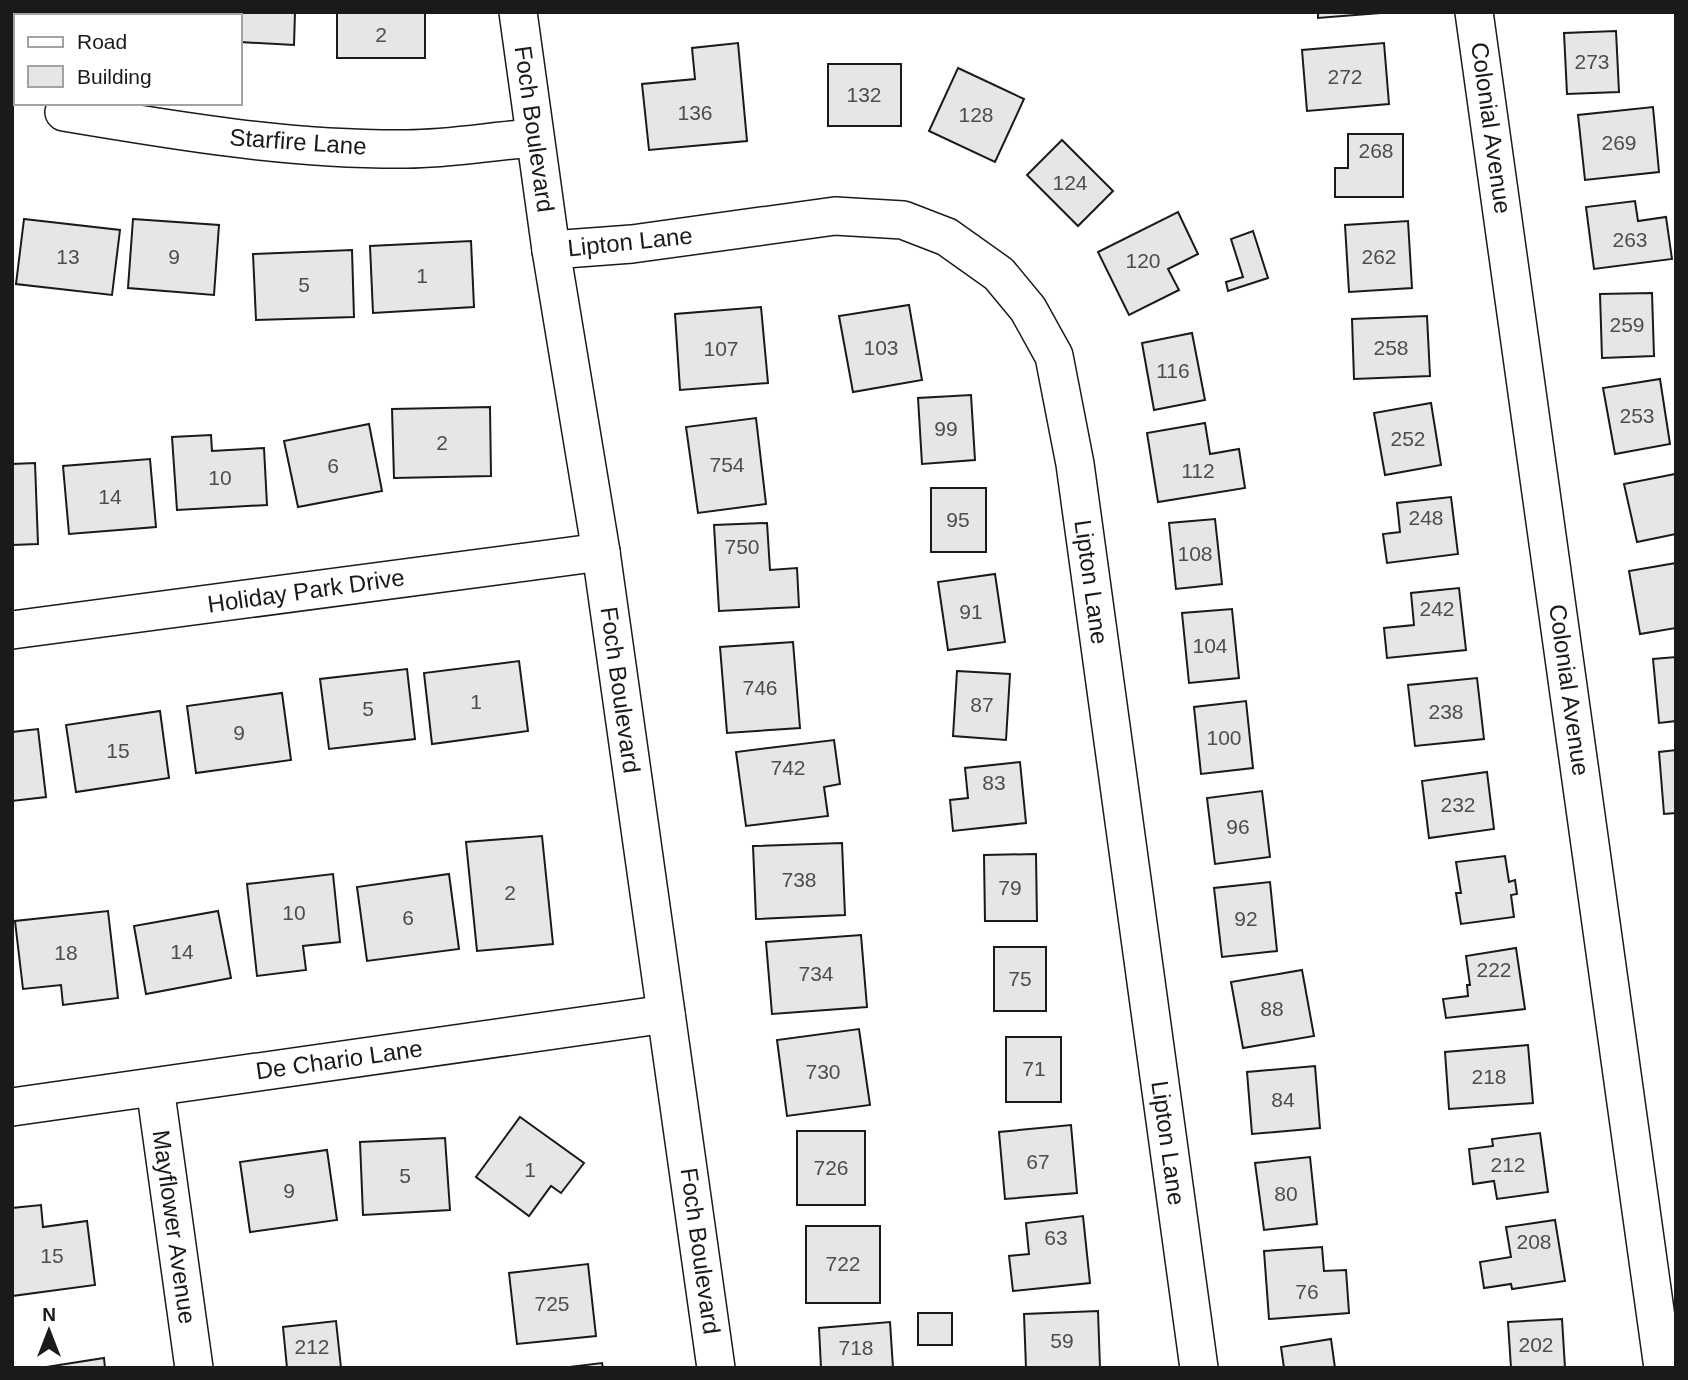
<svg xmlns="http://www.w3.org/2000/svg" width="1688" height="1380" font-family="Arial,sans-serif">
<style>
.building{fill:#e6e6e6;stroke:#1a1a1a;stroke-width:2}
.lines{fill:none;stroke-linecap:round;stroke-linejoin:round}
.street-casing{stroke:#1a1a1a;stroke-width:40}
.street{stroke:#fff;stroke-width:37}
.labels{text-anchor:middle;stroke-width:5;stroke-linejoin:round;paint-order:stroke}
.number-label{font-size:21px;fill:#4d4d4d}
.street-label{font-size:24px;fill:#1a1a1a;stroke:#fff}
</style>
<rect width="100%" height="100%" fill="#fff"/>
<g class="building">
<rect x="76" y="12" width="97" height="4"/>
<path d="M198 12H295L294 45 240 42V16H197Z"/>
<rect x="337" y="12" width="88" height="46"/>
<path d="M1318 12H1380V13L1318 18Z"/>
<path d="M1616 31 1619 92 1567 94 1564 33Z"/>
<path d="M738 43 747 141 649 150 642 84 695 79 692 48Z"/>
<path d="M1384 43 1389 104 1307 111 1302 50Z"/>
<rect x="828" y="64" width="73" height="62"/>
<path d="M958 68 1024 99 995 162 929 131Z"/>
<path d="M1653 107 1659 172 1585 180 1578 115Z"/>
<path d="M1348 134H1403V197H1335V168H1348Z"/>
<path d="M1062 140 1113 191 1078 226 1027 175Z"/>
<path d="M1635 201 1638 221 1666 217 1672 259 1594 269 1586 207Z"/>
<path d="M1178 212 1198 254 1168 269 1179 290 1129 315 1098 252Z"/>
<path d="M24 219 120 230 112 295 16 284Z"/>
<path d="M133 219 219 225 214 295 128 288Z"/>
<path d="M1408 221 1412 288 1349 292 1345 225Z"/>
<path d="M1253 231 1268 278 1228 291 1226 282 1243 277 1231 239Z"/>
<path d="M471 241 474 307 373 313 370 246Z"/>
<path d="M352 250 354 317 256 320 253 254Z"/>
<path d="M1652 293 1654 356 1602 358 1600 294Z"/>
<path d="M909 305 922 380 853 392 839 316Z"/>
<path d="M761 307 768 383 680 390 675 314Z"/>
<path d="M1427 316 1430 376 1354 379 1352 319Z"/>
<path d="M1192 333 1205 400 1154 410 1142 343Z"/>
<path d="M1660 379 1670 444 1615 454 1603 388Z"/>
<path d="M971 395 975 460 922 464 918 398Z"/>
<path d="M1431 403 1441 465 1385 475 1374 413Z"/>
<path d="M490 407 491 476 394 478 392 409Z"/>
<path d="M756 418 766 504 698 513 686 427Z"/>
<path d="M1205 423 1210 454 1239 449 1245 488 1158 502 1147 433Z"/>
<path d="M369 424 382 491 298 507 284 441Z"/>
<path d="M211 435 212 451 264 448 267 505 177 510 172 437Z"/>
<path d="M150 459 156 527 69 534 63 466Z"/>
<path d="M35 463 38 544 12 545V464Z"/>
<path d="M1675 474 1676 534 1637 542 1624 484Z"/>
<rect x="931" y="488" width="55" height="64"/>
<path d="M1451 497 1458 554 1387 563 1383 534 1400 532 1397 503Z"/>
<path d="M1215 519 1222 584 1176 589 1169 523Z"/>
<path d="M767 523 770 570 797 568 799 607 719 611 714 525Z"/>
<path d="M1676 563V628L1640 634 1629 571Z"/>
<path d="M995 574 1005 642 948 650 938 582Z"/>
<path d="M1459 588 1466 650 1387 658 1384 628 1414 625 1411 593Z"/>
<path d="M1232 609 1239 678 1189 683 1182 613Z"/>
<path d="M793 642 800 728 727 733 720 647Z"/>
<path d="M1676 657V721L1659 723 1653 659Z"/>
<path d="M519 661 528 731 432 744 424 673Z"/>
<path d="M407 669 415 739 329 749 320 679Z"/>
<path d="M957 671 1010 674 1006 740 953 736Z"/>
<path d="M1477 678 1484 739 1415 746 1408 685Z"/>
<path d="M282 693 291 760 196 773 187 706Z"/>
<path d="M1246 701 1253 768 1201 774 1194 707Z"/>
<path d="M160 711 169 778 76 792 66 725Z"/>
<path d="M38 729 46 797 12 801V732Z"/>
<path d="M834 740 840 784 824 787 828 816 746 826 736 752Z"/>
<path d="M1676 750V813L1664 814 1659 752Z"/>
<path d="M1020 762 1026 823 953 831 950 800 968 798 965 768Z"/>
<path d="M1487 772 1494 829 1429 838 1422 781Z"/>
<path d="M1262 791 1270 857 1215 864 1207 798Z"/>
<path d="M542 836 553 944 477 951 466 842Z"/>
<path d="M842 843 845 915 756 919 753 846Z"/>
<path d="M1036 854 1037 921H985L984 855Z"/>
<path d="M1505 856 1509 882 1515 880 1517 894 1511 895 1514 917 1461 924 1456 893H1461L1456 862Z"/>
<path d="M333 874 340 942 303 946 306 970 257 976 247 884Z"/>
<path d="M449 874 459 949 367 961 357 887Z"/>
<path d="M1270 882 1277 951 1222 957 1214 888Z"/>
<path d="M108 911 118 998 63 1005 61 985 23 989 15 921Z"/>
<path d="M218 911 231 978 146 994 134 926Z"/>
<path d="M861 935 867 1007 772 1014 766 942Z"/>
<rect x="994" y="947" width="52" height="64"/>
<path d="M1516 948 1525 1009 1446 1018 1443 999 1468 996 1467 985H1470L1466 956Z"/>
<path d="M1302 970 1314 1036 1243 1048 1231 982Z"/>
<path d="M859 1029 870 1105 787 1116 777 1040Z"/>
<rect x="1006" y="1037" width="55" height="65"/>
<path d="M1528 1045 1533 1103 1449 1109 1445 1052Z"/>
<path d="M1315 1066 1320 1128 1252 1134 1247 1072Z"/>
<path d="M520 1117 584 1163 561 1193 551 1186 529 1216 476 1177Z"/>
<path d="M1071 1125 1077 1193 1005 1199 999 1132Z"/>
<rect x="797" y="1131" width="68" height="74"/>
<path d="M1540 1133 1548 1192 1497 1199 1494 1181 1473 1184 1469 1149 1493 1146 1492 1139Z"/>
<path d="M445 1138 450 1210 363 1215 360 1142Z"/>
<path d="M327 1150 337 1220 250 1232 240 1162Z"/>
<path d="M1310 1157 1317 1224 1264 1230 1255 1163Z"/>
<path d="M41 1205 43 1227 87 1221 95 1285 12 1296V1208Z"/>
<path d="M1083 1216 1090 1283 1013 1291 1009 1256 1029 1254 1026 1223Z"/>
<path d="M1555 1220 1565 1281 1512 1289 1511 1284 1484 1288 1480 1262 1511 1257 1506 1227Z"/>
<rect x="806" y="1226" width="74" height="77"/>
<path d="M1322 1247 1324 1271 1346 1270 1349 1313 1269 1319 1264 1251Z"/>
<path d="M588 1264 596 1336 517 1344 509 1273Z"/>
<path d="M1098 1311 1100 1368H1026L1024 1314Z"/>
<rect x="918" y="1313" width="34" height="32"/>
<path d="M1562 1319 1565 1368H1511L1508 1322Z"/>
<path d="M336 1321 341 1368H287L283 1327Z"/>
<path d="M890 1322 893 1368H821L819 1328Z"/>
<path d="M1331 1339 1335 1368H1284L1281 1347Z"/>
<path d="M104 1358 105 1368H40Z"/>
<path d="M602 1363 603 1368H561Z"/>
</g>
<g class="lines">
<defs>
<g id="street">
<path d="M518 12 551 250 601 552 716 1368"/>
<path d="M1474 12 1663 1368"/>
<path d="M64 112C177 131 291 150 407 149 449 149 492 141 534 138"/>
<path d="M551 250 632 244 835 216 903 220 947 237 999 274 1028 309 1054 356 1075 464 1199 1368"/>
<path d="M12 630 601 552"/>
<path d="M155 1087 194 1368"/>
<path d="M12 1107 666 1014"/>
</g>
</defs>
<use href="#street" class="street-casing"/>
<use href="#street" class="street"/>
</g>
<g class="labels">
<g class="number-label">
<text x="381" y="42">2</text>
<text x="1592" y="69">273</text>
<text x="1345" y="84">272</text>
<text x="864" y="102">132</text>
<text x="695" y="120">136</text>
<text x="976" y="122">128</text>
<text x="1619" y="150">269</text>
<text x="1376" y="158">268</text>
<text x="1070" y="190">124</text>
<text x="1630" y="247">263</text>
<text x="68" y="264">13</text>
<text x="174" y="264">9</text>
<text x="1379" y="264">262</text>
<text x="1143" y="268">120</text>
<text x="422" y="283">1</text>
<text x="304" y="292">5</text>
<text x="1627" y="332">259</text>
<text x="881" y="355">103</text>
<text x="1391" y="355">258</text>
<text x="721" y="356">107</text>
<text x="1173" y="378">116</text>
<text x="1637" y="423">253</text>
<text x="946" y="436">99</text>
<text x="1408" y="446">252</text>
<text x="442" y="450">2</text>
<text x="727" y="472">754</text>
<text x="333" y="473">6</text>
<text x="1198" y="478">112</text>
<text x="220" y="485">10</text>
<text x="110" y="504">14</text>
<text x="1426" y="525">248</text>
<text x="958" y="527">95</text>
<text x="742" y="554">750</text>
<text x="1195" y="561">108</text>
<text x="1437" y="616">242</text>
<text x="971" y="619">91</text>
<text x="1210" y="653">104</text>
<text x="760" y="695">746</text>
<text x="476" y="709">1</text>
<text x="982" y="712">87</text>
<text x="368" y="716">5</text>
<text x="1446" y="719">238</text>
<text x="239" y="740">9</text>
<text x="1224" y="745">100</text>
<text x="118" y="758">15</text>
<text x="788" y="775">742</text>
<text x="994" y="790">83</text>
<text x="1458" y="812">232</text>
<text x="1238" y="834">96</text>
<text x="799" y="887">738</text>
<text x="1010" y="895">79</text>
<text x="510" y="900">2</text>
<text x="294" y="920">10</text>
<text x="408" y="925">6</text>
<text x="1246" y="926">92</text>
<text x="182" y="959">14</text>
<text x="66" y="960">18</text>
<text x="1494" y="977">222</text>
<text x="816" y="981">734</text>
<text x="1020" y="986">75</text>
<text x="1272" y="1016">88</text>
<text x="1034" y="1076">71</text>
<text x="823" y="1079">730</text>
<text x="1489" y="1084">218</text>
<text x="1283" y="1107">84</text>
<text x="1038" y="1169">67</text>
<text x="1508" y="1172">212</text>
<text x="831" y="1175">726</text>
<text x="530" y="1177">1</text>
<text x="405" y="1183">5</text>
<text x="289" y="1198">9</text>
<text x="1286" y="1201">80</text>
<text x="1056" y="1245">63</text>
<text x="1534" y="1249">208</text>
<text x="52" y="1263">15</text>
<text x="843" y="1271">722</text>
<text x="1307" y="1299">76</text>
<text x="552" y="1311">725</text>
<text x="1062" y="1348">59</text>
<text x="1536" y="1352">202</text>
<text x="312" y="1354">212</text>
<text x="856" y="1355">718</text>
</g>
<g class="street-label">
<text transform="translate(1491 128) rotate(82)" y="8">Colonial Avenue</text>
<text transform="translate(534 129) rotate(82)" y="8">Foch Boulevard</text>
<text transform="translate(298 142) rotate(4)" y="8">Starfire Lane</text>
<text transform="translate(630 242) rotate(-6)" y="8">Lipton Lane</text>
<text transform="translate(1091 582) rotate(82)" y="8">Lipton Lane</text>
<text transform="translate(306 591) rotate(-8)" y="8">Holiday Park Drive</text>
<text transform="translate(620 690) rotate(82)" y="8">Foch Boulevard</text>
<text transform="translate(1569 690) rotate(82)" y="8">Colonial Avenue</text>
<text transform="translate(339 1060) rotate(-8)" y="8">De Chario Lane</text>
<text transform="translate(1168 1143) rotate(82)" y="8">Lipton Lane</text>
<text transform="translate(174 1227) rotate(82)" y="8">Mayflower Avenue</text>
<text transform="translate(700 1251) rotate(82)" y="8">Foch Boulevard</text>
</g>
</g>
<rect width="1688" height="1380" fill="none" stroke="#1a1a1a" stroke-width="28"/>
<rect x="14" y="14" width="228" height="91" fill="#ffffff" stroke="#a3a3a3" stroke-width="2"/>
<rect x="28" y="37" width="35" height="10" fill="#ffffff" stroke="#a3a3a3" stroke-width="2"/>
<text x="77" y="49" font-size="21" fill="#1a1a1a">Road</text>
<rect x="28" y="66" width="35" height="21" fill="#e6e6e6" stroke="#a3a3a3" stroke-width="2"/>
<text x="77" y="84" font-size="21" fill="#1a1a1a">Building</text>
<g transform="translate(49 1331)" stroke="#ffffff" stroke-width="5" paint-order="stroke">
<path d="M0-5L12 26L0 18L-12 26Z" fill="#1a1a1a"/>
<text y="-10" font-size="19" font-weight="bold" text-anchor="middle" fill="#1a1a1a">N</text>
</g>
</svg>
